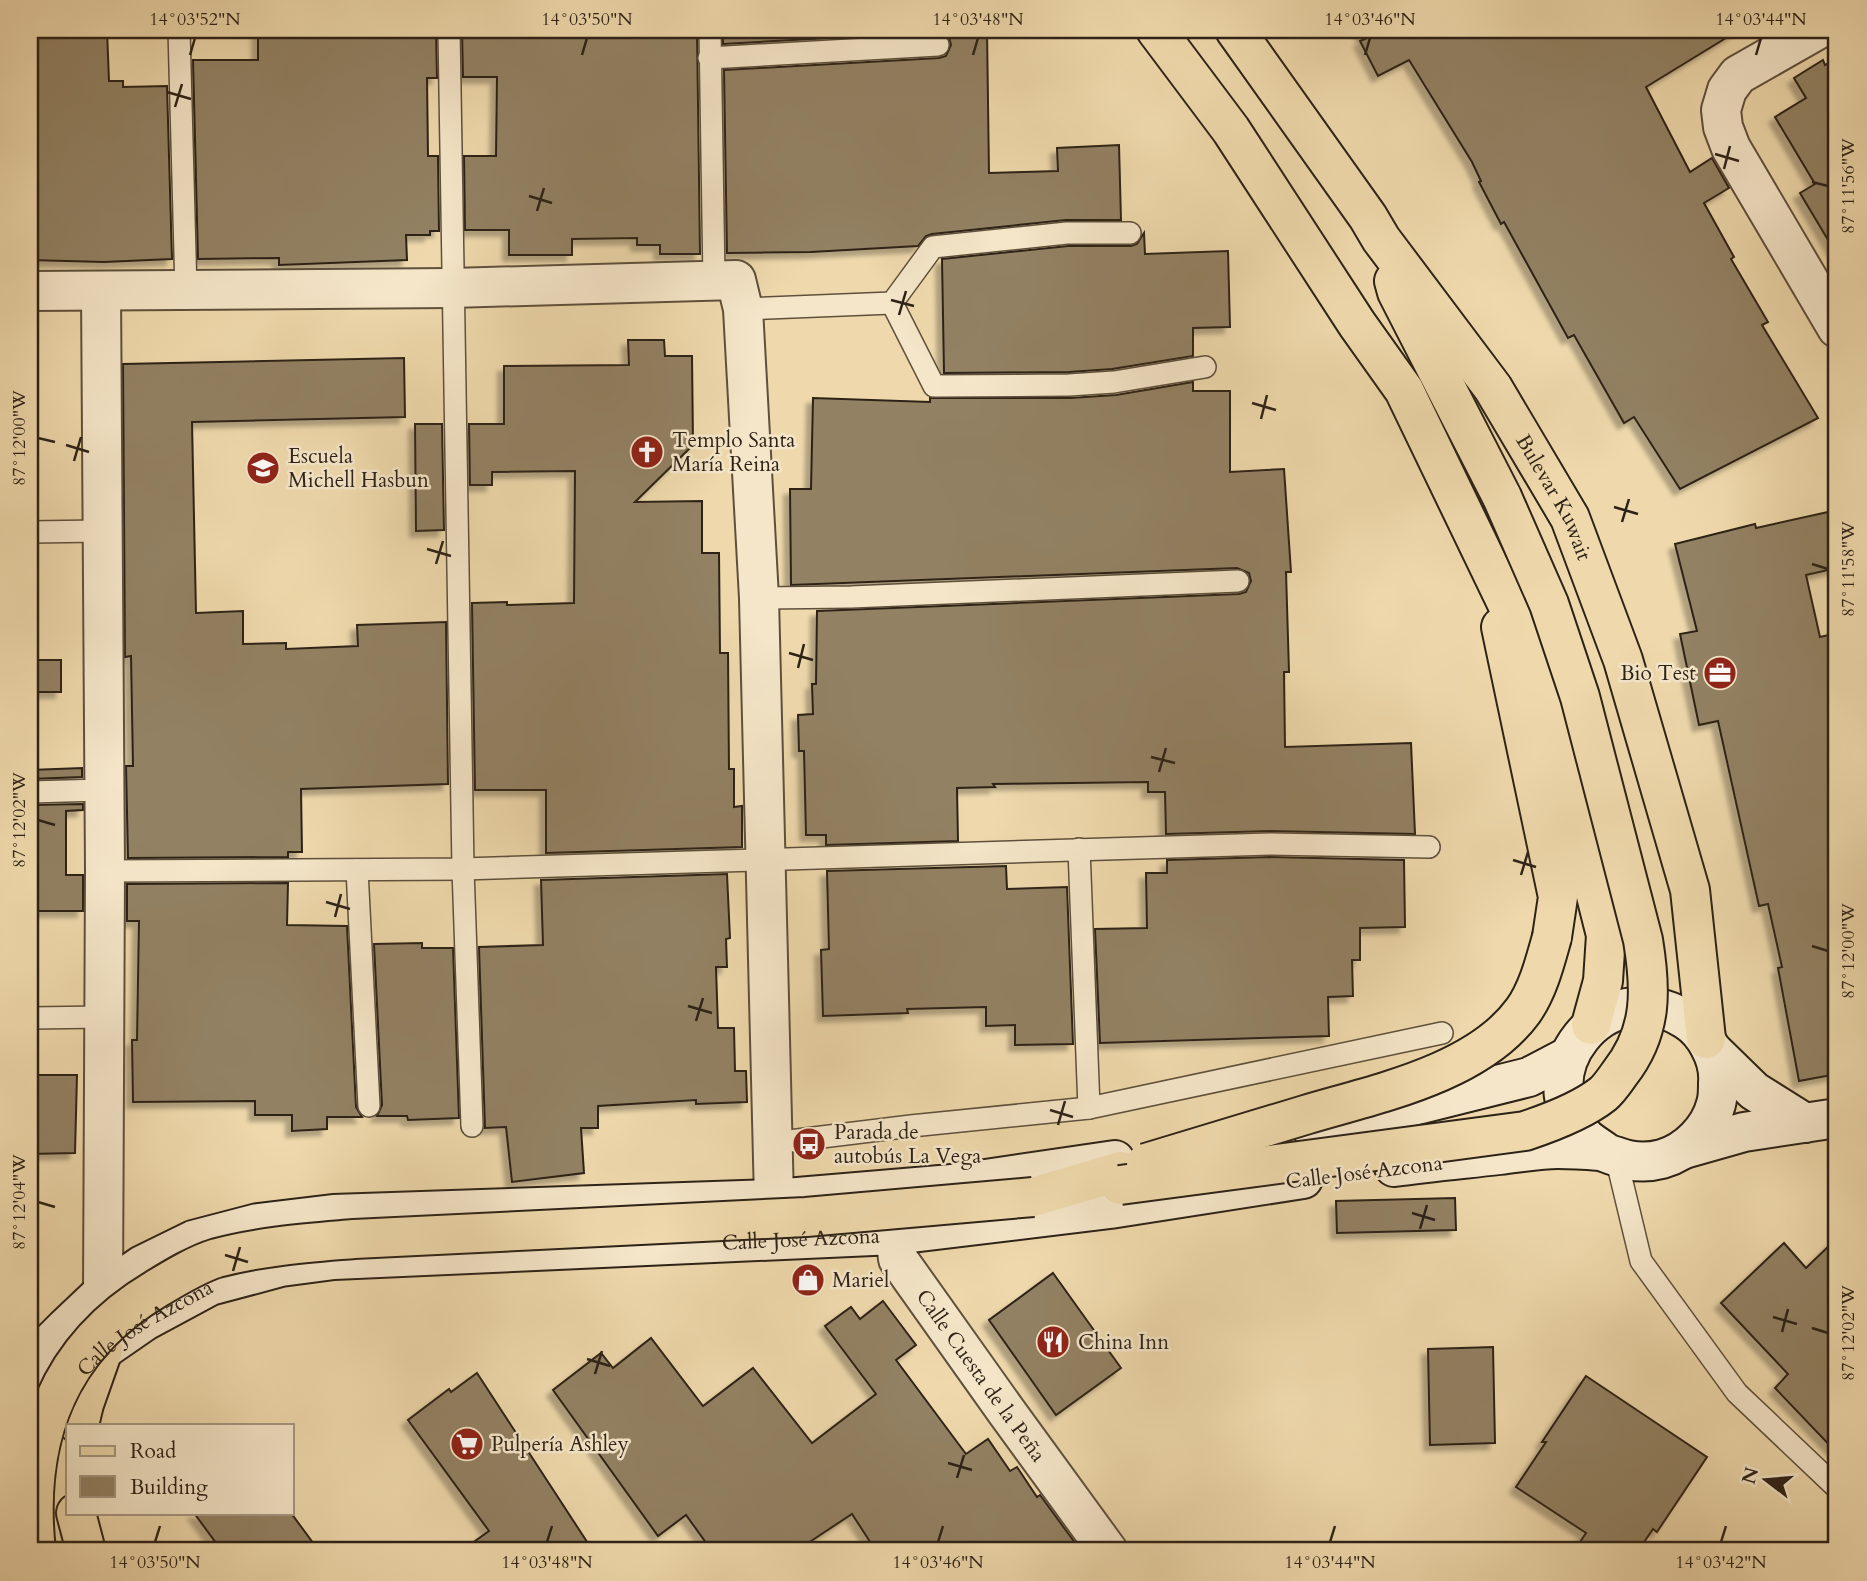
<svg xmlns="http://www.w3.org/2000/svg" width="1867" height="1581" font-family="Cardo,serif">
<style>
.building{fill:#928164;stroke:#2d2217;stroke-width:2;filter:url(#shadow)}
.lines{fill:none;stroke-linecap:round;stroke-linejoin:round}
.service-casing{stroke:#5e503c;stroke-width:24}
.minor-casing{stroke:#5e503c;stroke-width:42}
.secondary-casing{stroke:#2d2217;stroke-width:42}
.primary-casing{stroke:#2d2217;stroke-width:42}
.service{stroke:#f5e6c9;stroke-width:21}
.minor{stroke:#f5e6c9;stroke-width:38}
.secondary{stroke:#f5e6c9;stroke-width:38}
.primary{stroke:#efd9ac;stroke-width:38}
.primary-bridge-casing{stroke:#2d2217;stroke-width:42;stroke-linecap:butt}
.primary-bridge{stroke:#efd9ac;stroke-width:38}
.ticks{fill:none;stroke:#2d2217;stroke-width:2.5}
.labels{text-anchor:middle;stroke-width:5;stroke-linejoin:round;paint-order:stroke}
.poi-label{font-size:21px;fill:#2d2217;stroke:#f5e6c9;text-anchor:start}
.street-label{font-size:21px;fill:#2d2217;stroke:#f5e6c9}
.neatline{fill:none;stroke:#2d2217;stroke-width:2.5}
.ticks-label{font-size:18px;text-anchor:middle;fill:#2d2217}
</style>
<defs>
<filter id="shadow"><feDropShadow dx="-6" dy="6" stdDeviation="2" flood-color="#0004"/></filter>
</defs>
<rect width="100%" height="100%" fill="#efd9ac"/>
<filter id="stains"><feTurbulence type="fractalNoise" baseFrequency=".00286" numOctaves="4"/><feColorMatrix values="0 0 0 0 .2 0 0 0 0 .09 0 0 0 0 .02 0 0 0 .5 -.17"/></filter>
<radialGradient id="worn" r=".72"><stop offset=".6" stop-color="#630" stop-opacity="0"/><stop offset="1" stop-color="#630" stop-opacity=".3"/></radialGradient>
<g class="building">
<path d="M33 30H107L109 81H123V87L167 86 172 259 104 262 30 260V50H33Z"/>
<path d="M258 30H436L437 78H427L428 156H438L439 231H430V235H406L407 260 279 265V258L198 259 193 60H258Z"/>
<path d="M462 30H697L700 254H660V245H637V238L572 239V255H509V230H465L464 156H496L497 77H463Z"/>
<path d="M723 30H987L989 173 1058 171 1057 148 1119 145 1121 220H1066L932 234 926 236 918 246 811 252 727 253 724 70 939 58 946 56 951 45 949 37 937 32 723 44Z"/>
<path d="M1359 30H1739L1646 87 1690 172 1712 158 1729 188 1704 203 1734 257 1731 259 1768 322 1762 325 1818 418 1680 489 1634 417 1624 423 1574 335 1568 338 1504 222 1501 224 1479 182 1481 181 1472 162 1409 60 1378 76 1360 41 1365 39Z"/>
<path d="M1837 58V255L1800 193 1815 184 1775 117 1806 98 1794 78 1823 60 1825 65Z"/>
<path d="M1144 233 1145 254 1228 251 1230 327 1193 328V356L1112 369 1069 372 944 373 942 259 1068 246H1131L1137 244Z"/>
<path d="M628 340H664L665 356H692L693 445 635 502 702 501V553H719L720 653H728L729 769H734V807L742 806V847L546 853V790H475L472 603 507 602V605L574 603 575 471 492 472V485H470L469 424H504V366L629 365Z"/>
<path d="M404 358 405 417 192 422 196 613 243 611V644L286 643V649L358 646 357 625 446 622 448 784 301 789 302 852H288V857L128 858 126 766H133L131 656 125 657 123 364Z"/>
<path d="M1193 382V391H1230V472L1284 469 1291 572H1286L1289 672H1284L1285 747 1411 743 1415 834 1270 831 1166 834 1165 792H1148V782L993 784 995 787 957 788 958 841 826 845V835H806L804 751H799L798 715 813 714 812 684H816L817 611 1239 594 1246 592 1251 581 1249 573 1237 568 791 585 790 489H811L813 398 930 402V398H1070L1116 395Z"/>
<path d="M415 424H442L444 530 416 531Z"/>
<path d="M1828 512 1837 557V568L1806 575 1820 637 1837 633V1074L1799 1081 1778 968 1782 967 1768 904 1759 906 1718 721 1699 725 1680 634 1697 631 1675 544 1755 524 1756 528Z"/>
<rect x="30" y="660" width="31" height="32"/>
<path d="M82 768V777L30 779V770Z"/>
<path d="M83 804V810L66 811V875H83V911H30V805Z"/>
<path d="M1270 857 1404 860 1405 927 1360 928V960H1352L1353 996 1328 997 1329 1036 1100 1043 1095 929 1147 928 1146 873H1167V860Z"/>
<path d="M1006 866 1007 889 1067 887 1073 1044 1015 1045V1025L986 1026V1007L907 1009 908 1013 823 1016 821 950 829 949 827 871Z"/>
<path d="M727 874 730 938 726 939 727 967H716L718 1028H734L735 1071H746L747 1102 696 1104V1100L598 1106V1128H581L584 1173 512 1182 506 1127 485 1128 479 947 543 945 541 880Z"/>
<path d="M288 883 287 925 347 926 356 1107 362 1117H327V1129L292 1131V1115H255V1101L133 1102 132 1040H137L139 921H127V884Z"/>
<path d="M422 943V948H453L459 1118 408 1120 407 1116H377L382 1105 374 944Z"/>
<path d="M30 1075H77L75 1153 30 1154Z"/>
<path d="M1455 1198 1456 1230 1337 1233 1336 1201Z"/>
<path d="M1837 1238V1453L1775 1388 1788 1374 1721 1303 1784 1243 1806 1268Z"/>
<path d="M1053 1273 1121 1368 1056 1415 989 1320Z"/>
<path d="M883 1301 916 1345 896 1360 966 1454 988 1439 1010 1471 1017 1467 1037 1497 1040 1495 1081 1551H876L852 1514 796 1551H712L686 1515 658 1536 553 1390 601 1353 613 1368 651 1338 703 1406 753 1368 812 1443 876 1394 825 1326 851 1307 860 1319Z"/>
<path d="M1493 1347 1495 1443 1430 1445 1428 1349Z"/>
<path d="M477 1373 593 1551H461L489 1531 408 1420 449 1389 451 1392Z"/>
<path d="M1586 1376 1707 1457 1657 1532 1653 1529 1638 1551H1574L1586 1533 1516 1487 1546 1442H1542Z"/>
<path d="M194 1513H291L319 1551H222Z"/>
</g>
<g class="lines">
<defs>
<g id="service">
<path d="M179 30 186 291"/>
<path d="M449 30 463 869 472 1126"/>
<path d="M710 30 714 280"/>
<path d="M709 58 938 45"/>
<path d="M892 303 934 386 1069 385 1114 382 1205 367"/>
<path d="M743 309 892 303 933 247 1067 233H1130"/>
<path d="M30 532 101 531"/>
<path d="M759 598 851 597 1238 581"/>
<path d="M30 792 102 790"/>
<path d="M1079 849 1089 1108"/>
<path d="M357 870 369 1106"/>
<path d="M105 871 463 869 1270 844 1429 847"/>
<path d="M30 1018 105 1017"/>
<path d="M773 1143 911 1126 1089 1108 1442 1033"/>
<path d="M1616 1157 1641 1261 1737 1393 1837 1488"/>
</g>
<g id="minor">
<path d="M1817 30 1738 75 1727 90 1721 110 1723 127 1731 148 1837 328"/>
<path d="M30 291 452 288 736 280 743 309 759 598 774 1199"/>
<path d="M101 291 105 871 103 1292"/>
<path id="s1" d="M902 1202 895 1235 898 1259 1006 1411 1108 1551"/>
</g>
<g id="secondary">
<path d="M1711 1049 1754 1091 1805 1123"/>
<path d="M1313 1131 1529 1077 1569 1056"/>
<path d="M1684 1149 1744 1132 1837 1118"/>
<path d="M1394 1167C1429 1162 1464 1159 1499 1155 1519 1153 1539 1149 1558 1149 1572 1149 1587 1150 1600 1151 1606 1152 1610 1155 1615 1156 1630 1162 1647 1163 1662 1159 1687 1152 1710 1129 1716 1104 1718 1098 1718 1090 1718 1083 1720 1059 1705 1032 1686 1020 1605 968 1521 1077 1587 1139 1592 1143 1598 1147 1604 1151"/>
<path d="M30 1374 52 1341 65 1328 103 1292 142 1265 193 1240 258 1223 333 1214 774 1199 952 1184 1115 1160"/>
<path id="s2" d="M30 1398 75 1378 103 1350 145 1321 210 1286 281 1267 334 1260 895 1235 1110 1209 1303 1179"/>
</g>
<g id="primary">
<path d="M1156 30 1231 130 1357 324 1404 390 1539 670 1606 935 1603 981 1591 1025"/>
<path id="s3" d="M1235 30 1368 217 1381 239 1493 388 1570 518 1623 660 1690 890 1706 1039"/>
<path d="M1394 281 1397 292 1502 497"/>
<path d="M1501 627 1558 897 1552 937"/>
<path d="M1033 1197 1121 1171"/>
<path d="M79 1425 84 1404 103 1350"/>
<path d="M76 1513 86 1551"/>
</g>
</defs>
<use href="#service" class="service-casing"/>
<use href="#minor" class="minor-casing"/>
<use href="#secondary" class="secondary-casing"/>
<use href="#primary" class="primary-casing"/>
<use href="#service" class="service"/>
<use href="#minor" class="minor"/>
<use href="#secondary" class="secondary"/>
<use href="#primary" class="primary"/>
<defs>
<g id="primary-bridge">
<path d="M1146 1163C1199 1147 1252 1131 1305 1115 1375 1094 1477 1074 1523 1011 1538 990 1545 962 1552 937"/>
<path d="M1120 1185 1525 1131C1549 1123 1583 1110 1603 1094 1609 1089 1615 1080 1620 1073 1653 1031 1651 989 1643 940L1580 697 1549 604 1502 497"/>
<path d="M36 1551C24 1440 57 1348 156 1289 174 1278 197 1264 217 1258 262 1246 308 1243 354 1239L806 1217 1033 1197"/>
</g>
</defs>
<use href="#primary-bridge" class="primary-bridge-casing"/>
<use href="#primary-bridge" class="primary-bridge"/>
</g>
<path class="ticks" d="M190 55 195 38M582 55 587 38M973 55 978 38M1365 55 1370 38M1756 55 1761 38M167 92 191 99M175 107 182 84M1715 154 1739 161M1724 169 1730 146M1812 182 1828 186M529 196 552 203M537 211 544 188M891 300 914 306M899 315 906 291M1252 403 1276 410M1261 419 1267 395M38 438 55 442M66 445 89 452M74 461 81 437M1614 507 1638 514M1622 522 1629 499M427 549 451 556M436 564 443 541M1812 564 1828 569M789 653 813 660M798 668 804 644M1151 757 1175 763M1159 772 1166 748M38 820 55 825M1513 860 1536 867M1521 875 1528 852M326 902 350 909M335 917 341 894M1812 946 1828 951M688 1006 712 1013M696 1021 703 998M1050 1110 1073 1117M1058 1125 1065 1101M38 1202 55 1207M1412 1213 1435 1220M1420 1229 1427 1205M225 1255 248 1262M233 1271 240 1247M1773 1317 1797 1324M1812 1328 1828 1333M1782 1332 1788 1309M587 1359 610 1366M595 1374 602 1351M948 1463 972 1470M957 1478 964 1455M155 1542 160 1526M547 1542 552 1526M938 1542 943 1526M1330 1542 1335 1526M1721 1542 1726 1526"/>
<defs>
<symbol id="church-disc" viewBox="-11 -11 22 22"><circle r="9.5" fill="#8f2418" stroke="#f5e6c9"/><path d="M-1.2-6h2.4v3.5h3.3v2.4h-3.3V6h-2.4V-.1h-3.3v-2.4h3.3Z" fill="#fff"/></symbol>
<symbol id="school-disc" viewBox="-11 -11 22 22"><circle r="9.5" fill="#8f2418" stroke="#f5e6c9"/><path d="M0-5L7-2L0 1L-7-2ZM-4 1L0 2.5L4 1V4Q0 6-4 4Z" fill="#fff"/></symbol>
<symbol id="office-disc" viewBox="-11 -11 22 22"><circle r="9.5" fill="#8f2418" stroke="#f5e6c9"/><path d="M-6-3h4V-5.5h4V-3h4V5H-6ZM-1-4.5V-3h2v-1.5ZM-6 0V1H6V0Z" fill="#fff"/></symbol>
<symbol id="bus-disc" viewBox="-11 -11 22 22"><circle r="9.5" fill="#8f2418" stroke="#f5e6c9"/><path d="M-5-6H5V4H4V6H2V4H-2V6H-4V4H-5ZM-3.5-4V0h7V-4ZM-3.5 1.2v1.5H-2V1.2ZM2 1.2v1.5H3.5V1.2Z" fill="#fff"/></symbol>
<symbol id="shop-disc" viewBox="-11 -11 22 22"><circle r="9.5" fill="#8f2418" stroke="#f5e6c9"/><path d="M-5-2.5h2.3a2.7 3.5 0 0 1 5.4 0H5L5.5 6h-11ZM-1.5-2.5h3a1.5 2.3 0 0 0-3 0Z" fill="#fff"/></symbol>
<symbol id="restaurant-disc" viewBox="-11 -11 22 22"><circle r="9.5" fill="#8f2418" stroke="#f5e6c9"/><path d="M-5-6h1v4h1v-4h1v4h1v-4h1v5L-1.5 .5V6h-2V.5L-5-1ZM5-6V6H3V1.5H1.5Q1.5-4 5-6Z" fill="#fff"/></symbol>
<symbol id="supermarket-disc" viewBox="-11 -11 22 22"><circle r="9.5" fill="#8f2418" stroke="#f5e6c9"/><path d="M-6-5.5h2.5l.6 2H6L4.5 2H-2.5L-4.4-4H-6ZM-1.5 3.2a1.3 1.3 0 1 0 .1 0ZM3 3.2a1.3 1.3 0 1 0 .1 0Z" fill="#fff"/></symbol>
</defs>
<g fill-rule="evenodd">
<use href="#church-disc" x="628" y="433" width="38" height="38"/>
<use href="#school-disc" x="244" y="449" width="38" height="38"/>
<use href="#office-disc" x="1701" y="654" width="38" height="38"/>
<use href="#bus-disc" x="790" y="1125" width="38" height="38"/>
<use href="#shop-disc" x="789" y="1261" width="38" height="38"/>
<use href="#restaurant-disc" x="1034" y="1323" width="38" height="38"/>
<use href="#supermarket-disc" x="448" y="1425" width="38" height="38"/>
</g>
<g class="labels">
<g class="poi-label">
<text x="672" y="447">Templo Santa<tspan x="672" dy="24">María Reina</tspan></text>
<text x="288" y="463">Escuela<tspan x="288" dy="24">Michell Hasbun</tspan></text>
<text x="1696" y="680" text-anchor="end">Bio Test</text>
<text x="834" y="1139">Parada de<tspan x="834" dy="24">autobús La Vega</tspan></text>
<text x="832" y="1287">Mariel</text>
<text x="1078" y="1349">China Inn</text>
<text x="491" y="1451">Pulpería Ashley</text>
</g>
<g class="street-label">
<text dy="7" stroke="none"><textPath href="#s3" startOffset="567">Bulevar Kuwait</textPath></text>
<text transform="translate(1364 1172) rotate(-7)" y="7">Calle José Azcona</text>
<text dy="7" stroke="none"><textPath href="#s2" startOffset="808">Calle José Azcona</textPath></text>
<text dy="7" stroke="none"><textPath href="#s2" startOffset="136">Calle José Azcona</textPath></text>
<text dy="7" stroke="none"><textPath href="#s1" startOffset="201">Calle Cuesta de la Peña</textPath></text>
</g>
</g>
<rect width="1867" height="1581" fill="none" stroke="#efd9ac" stroke-width="77"/>
<rect x="66" y="1424" width="228" height="91" fill="#f5e6c9" stroke="#a59882" stroke-width="2"/>
<rect x="80" y="1446" width="35" height="10" fill="#efd9ac" stroke="#a59882" stroke-width="2"/>
<text x="130" y="1458" font-size="21" fill="#2d2217">Road</text>
<rect x="80" y="1476" width="35" height="21" fill="#928164" stroke="#a59882" stroke-width="2"/>
<text x="130" y="1494" font-size="21" fill="#2d2217">Building</text>
<g transform="translate(1766 1480) rotate(286)" stroke="#f5e6c9" stroke-width="5" paint-order="stroke">
<path d="M0-5L12 26L0 18L-12 26Z" fill="#2d2217"/>
<text y="-10" font-size="19" font-weight="bold" text-anchor="middle" fill="#2d2217">N</text>
</g>
<rect x="38" y="38" width="1790" height="1504" class="neatline"/>
<g class="ticks-label">
<text x="195" y="25">14°03'52"N</text>
<text x="587" y="25">14°03'50"N</text>
<text x="978" y="25">14°03'48"N</text>
<text x="1370" y="25">14°03'46"N</text>
<text x="1761" y="25">14°03'44"N</text>
<text transform="translate(1848 186) rotate(-90)" y="6">87°11'56"W</text>
<text transform="translate(19 438) rotate(-90)" y="6">87°12'00"W</text>
<text transform="translate(1848 569) rotate(-90)" y="6">87°11'58"W</text>
<text transform="translate(19 820) rotate(-90)" y="6">87°12'02"W</text>
<text transform="translate(1848 951) rotate(-90)" y="6">87°12'00"W</text>
<text transform="translate(19 1202) rotate(-90)" y="6">87°12'04"W</text>
<text transform="translate(1848 1333) rotate(-90)" y="6">87°12'02"W</text>
<text x="155" y="1568">14°03'50"N</text>
<text x="547" y="1568">14°03'48"N</text>
<text x="938" y="1568">14°03'46"N</text>
<text x="1330" y="1568">14°03'44"N</text>
<text x="1721" y="1568">14°03'42"N</text>
</g>
<rect width="100%" height="100%" filter="url(#stains)"/>
<rect width="100%" height="100%" fill="url(#worn)"/>
</svg>
